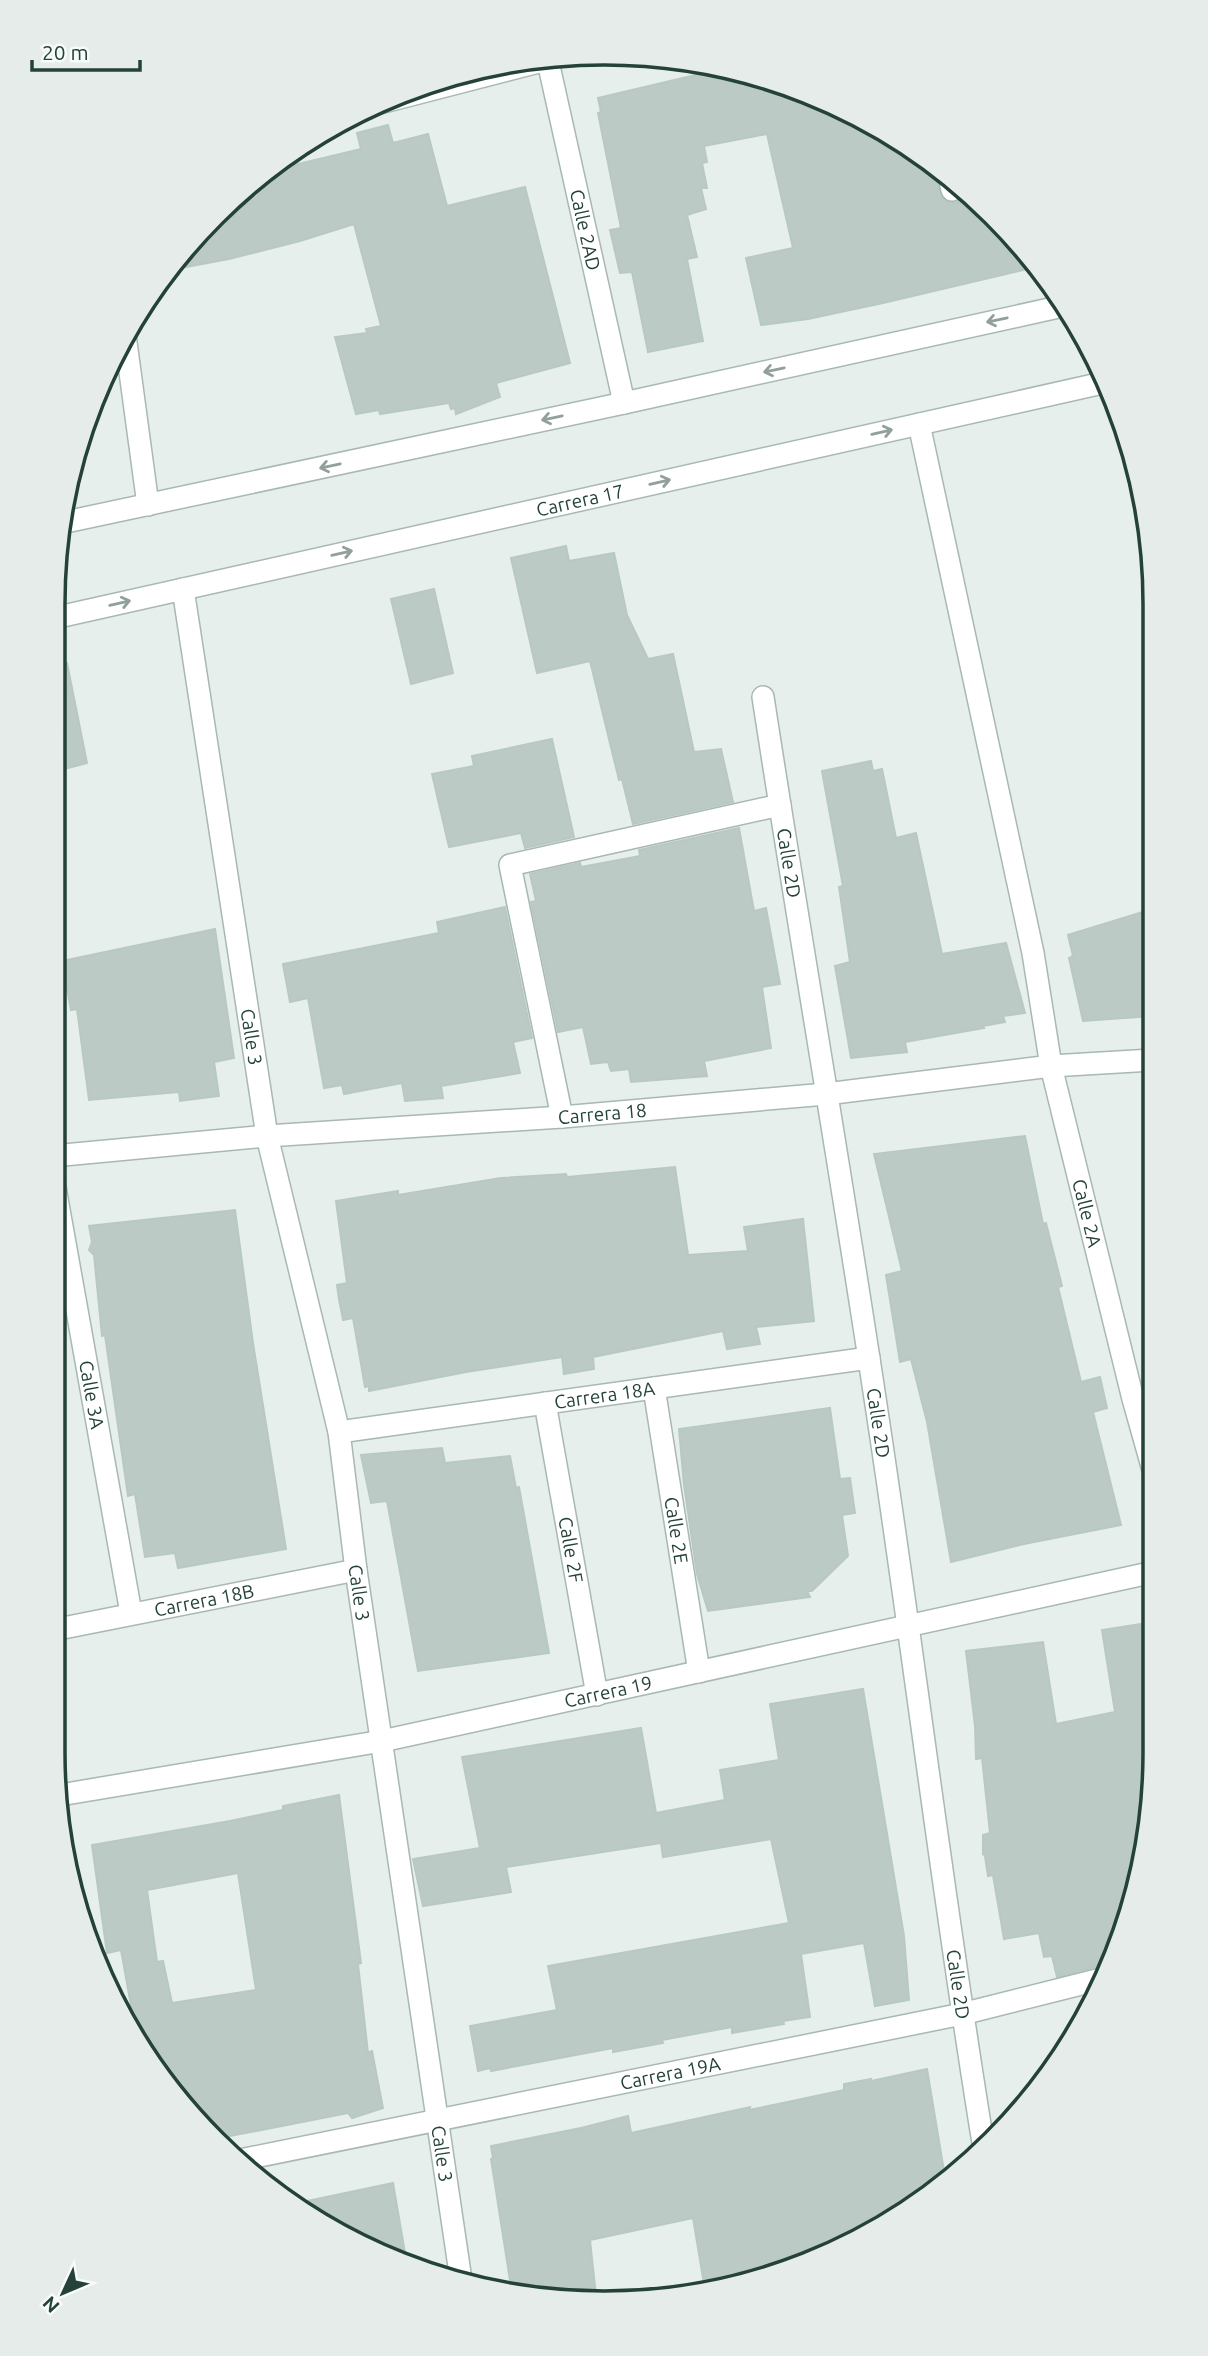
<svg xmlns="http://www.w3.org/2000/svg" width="1208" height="2356" font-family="Ubuntu,sans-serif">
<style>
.building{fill:#bbcac4;stroke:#b8c9c2;stroke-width:2;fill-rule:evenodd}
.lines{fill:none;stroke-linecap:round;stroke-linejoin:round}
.minor-casing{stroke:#a8b8b2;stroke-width:24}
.tertiary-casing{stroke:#a8b8b2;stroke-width:24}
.minor{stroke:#fff;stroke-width:21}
.tertiary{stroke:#fff;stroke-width:21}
.oneway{stroke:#92a09c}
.labels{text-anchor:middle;stroke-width:5;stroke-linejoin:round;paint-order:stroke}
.street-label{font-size:19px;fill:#24423a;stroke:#f7fbf9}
.rim{fill:none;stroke:#24423a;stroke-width:3.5}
</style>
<rect width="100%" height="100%" fill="#e6efeb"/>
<g class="building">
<path d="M725 68 746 71 848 109 938 170 936 180 943 199 949 203H956L964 194 965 187 967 189 1040 266 883 303 808 319 761 325 746 258 793 248 767 134 704 146 707 162 702 163 707 188H701L706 209 687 215 697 257 687 259 703 341 648 352 632 272 620 273 610 230 621 228 598 113 601 112 598 98Z"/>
<path d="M388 125 393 143 428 134 447 206 525 187 570 363 496 383 500 397 456 414 455 408 451 409 449 403 380 414 379 410 356 414 335 337 367 333 366 329 381 326 354 224 300 241 229 259 165 271 240 190 265 172 361 149 357 133Z"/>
<path d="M566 546 569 561 614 553 627 615 648 659 673 654 694 752 721 749 733 802 633 824 622 779 619 780 590 661 537 673 511 558Z"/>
<path d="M434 589 453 673 411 684 391 599Z"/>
<path d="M67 663 87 763 53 772 54 664Z"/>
<path d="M552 739 574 837 525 848 521 833 449 847 432 774 474 766 472 756Z"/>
<path d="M871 761 873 771 882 769 896 838 916 833 942 954 1006 943 1025 1013 1003 1016 1005 1022 983 1026 984 1028 905 1042 907 1052 851 1058 835 966 850 962 839 887 843 886 822 771Z"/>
<path d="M739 828 754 911 766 908 780 984 762 987 771 1048 704 1061 707 1076 631 1082 629 1069 611 1071 608 1062 591 1064 583 1027 558 1032 531 902 536 901 530 874 580 863 581 867 640 856 639 850Z"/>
<path d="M505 907 532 1038 513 1042 520 1073 441 1086 443 1098 405 1101 402 1083 344 1094 342 1085 324 1088 308 998 290 1002 283 964 439 933 437 922Z"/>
<path d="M1152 909V1016L1083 1021 1069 958 1073 956 1068 935Z"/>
<path d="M215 929 234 1058 214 1062 219 1096 180 1101 179 1092 89 1100 77 1009 71 1010 62 961Z"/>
<path d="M1025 1136 1043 1224 1046 1223 1062 1286 1058 1287 1081 1382 1100 1377 1107 1408 1093 1412 1121 1525 1024 1544 951 1562 927 1422 911 1359 900 1362 886 1275 902 1271 874 1154Z"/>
<path d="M675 1167 688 1255 748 1251 744 1227 803 1219 814 1321 756 1327 760 1344 727 1349 723 1331 593 1357 594 1369 564 1374 562 1357 466 1372 369 1391V1386L365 1387 353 1318 343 1320 339 1299 337 1285 347 1283 336 1201 398 1191V1195L501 1178 566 1174 567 1177Z"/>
<path d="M235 1210 253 1343 286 1549 178 1568 175 1553 145 1557 135 1494 128 1496 105 1335 102 1336 94 1255 89 1250 92 1242 89 1226Z"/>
<path d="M830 1408 840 1479 850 1478 855 1513 842 1515 848 1556 812 1591H807L810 1597 708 1611 697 1574 684 1485 679 1429Z"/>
<path d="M442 1448 445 1463 510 1456 516 1488 519 1487 549 1653 418 1671 387 1501 371 1503 361 1455Z"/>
<path d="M1154 1622V1788L1141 1868 1129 1869 1135 1898 1110 1966 1102 1965 1057 1977 1052 1956 1044 1957 1039 1933 1004 1939 993 1875 988 1876 985 1856 983 1854V1835L990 1833 982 1758 976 1759 975 1726 966 1651 1043 1642 1056 1724 1115 1712 1102 1630Z"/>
<path d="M863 1689 904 1936 909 2000 875 2006 864 1943 801 1954 810 2017 783 2021 784 2024 732 2033V2027L662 2040 663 2043 613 2052V2048L491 2071 490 2068 478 2071 470 2026 557 2010 548 1966 789 1923 771 1839 663 1857 661 1843 506 1867 511 1892 423 1906 413 1859 480 1848 462 1757 641 1728 656 1813 725 1800 720 1770 779 1760 770 1704Z"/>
<path d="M339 1795 361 1963 358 1964 368 2053 372 2051 383 2108 352 2118 348 2113 215 2139 167 2088 135 2028 121 1950 107 1953 92 1845 230 1821 283 1810V1806ZM238 1873 256 1990 172 2003 163 1961 157 1962 147 1890Z"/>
<path d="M927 2069 945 2177 937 2180V2183L848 2246 705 2290 693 2218 590 2240 596 2296 512 2293 491 2159 493 2158 491 2146 581 2128 628 2116 631 2133 750 2107 749 2110 783 2103 844 2090V2084L871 2079V2081Z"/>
<path d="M393 2183 406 2259 328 2229 293 2204Z"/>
</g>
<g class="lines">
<defs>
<g id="minor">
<path id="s1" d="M547 57 624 403"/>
<path d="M380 103 562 56"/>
<path d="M949 177 952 190"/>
<path d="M125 335 148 505"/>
<path id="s2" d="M919 424 1033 953 1051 1066 1133 1399 1153 1470"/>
<path id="s3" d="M183 589 267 1136 339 1432 356 1570 461 2280"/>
<path id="s4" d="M763 697C800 938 842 1177 878 1418 915 1662 944 1906 984 2149"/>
<path d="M562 1117 510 865 780 805"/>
<path id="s5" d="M53 1156 267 1136 562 1117 826 1094 1051 1066 1152 1060"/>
<path id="s6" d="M53 1176 131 1613"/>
<path id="s7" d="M654 1388 699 1672"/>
<path id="s8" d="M545 1403 597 1695"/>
<path id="s9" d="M339 1432 869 1358"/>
<path id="s10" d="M53 1630 356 1570"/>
<path id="s11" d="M60 1795 382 1741 1154 1572"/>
<path id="s12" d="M235 2161 962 2014 1105 1978"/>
</g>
<g id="tertiary">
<path d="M61 523 624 403 1063 306"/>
<path id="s13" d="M54 618 1107 382"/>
</g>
</defs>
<use href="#minor" class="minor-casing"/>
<use href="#tertiary" class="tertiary-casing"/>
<use href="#minor" class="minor"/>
<use href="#tertiary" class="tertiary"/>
</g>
<defs><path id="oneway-shaft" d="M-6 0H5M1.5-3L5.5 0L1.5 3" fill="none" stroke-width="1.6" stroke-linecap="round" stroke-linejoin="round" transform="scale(1.75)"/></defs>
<g class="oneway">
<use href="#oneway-shaft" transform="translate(997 320) rotate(168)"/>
<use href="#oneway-shaft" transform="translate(774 370) rotate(168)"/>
<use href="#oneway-shaft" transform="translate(552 418) rotate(168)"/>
<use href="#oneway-shaft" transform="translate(882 432) rotate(-13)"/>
<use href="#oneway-shaft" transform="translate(330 466) rotate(168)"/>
<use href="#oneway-shaft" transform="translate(660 482) rotate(-13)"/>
<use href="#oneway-shaft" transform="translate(342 553) rotate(-13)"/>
<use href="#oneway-shaft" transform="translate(120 603) rotate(-13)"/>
</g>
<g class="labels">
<g class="street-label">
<text dy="7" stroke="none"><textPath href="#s1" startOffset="177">Calle 2AD</textPath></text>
<text dy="7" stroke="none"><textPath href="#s13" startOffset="539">Carrera 17</textPath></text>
<text dy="7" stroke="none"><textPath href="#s4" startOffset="168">Calle 2D</textPath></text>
<text dy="7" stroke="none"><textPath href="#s3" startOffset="453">Calle 3</textPath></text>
<text dy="7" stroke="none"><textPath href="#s5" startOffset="551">Carrera 18</textPath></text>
<text dy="7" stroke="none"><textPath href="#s2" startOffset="807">Calle 2A</textPath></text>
<text dy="7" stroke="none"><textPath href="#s6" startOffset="222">Calle 3A</textPath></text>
<text dy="7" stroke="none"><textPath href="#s9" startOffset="268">Carrera 18A</textPath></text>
<text dy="7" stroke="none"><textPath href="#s4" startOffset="735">Calle 2D</textPath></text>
<text dy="7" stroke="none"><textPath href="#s7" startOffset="144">Calle 2E</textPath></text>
<text dy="7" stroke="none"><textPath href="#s8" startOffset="149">Calle 2F</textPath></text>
<text dy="7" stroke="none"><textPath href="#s3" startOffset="1020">Calle 3</textPath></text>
<text dy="7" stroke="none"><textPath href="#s10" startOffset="154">Carrera 18B</textPath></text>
<text dy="7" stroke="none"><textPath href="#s11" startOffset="558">Carrera 19</textPath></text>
<text dy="7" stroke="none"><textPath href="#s4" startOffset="1302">Calle 2D</textPath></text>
<text dy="7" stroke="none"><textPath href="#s12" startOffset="444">Carrera 19A</textPath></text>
<text dy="7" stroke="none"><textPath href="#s3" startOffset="1587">Calle 3</textPath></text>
</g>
</g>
<path d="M0 0H1208V2356H0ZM604 65H604A539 539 0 0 1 1143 604V1752A539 539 0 0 1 604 2291H604A539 539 0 0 1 65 1752V604A539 539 0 0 1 604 65Z" fill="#e6ecea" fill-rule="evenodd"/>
<path class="rim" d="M604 65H604A539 539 0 0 1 1143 604V1752A539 539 0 0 1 604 2291H604A539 539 0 0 1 65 1752V604A539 539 0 0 1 604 65Z"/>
<g transform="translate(63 2293) rotate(226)" stroke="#f7fbf9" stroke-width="5" paint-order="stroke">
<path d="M0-5L12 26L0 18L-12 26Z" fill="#24423a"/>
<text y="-10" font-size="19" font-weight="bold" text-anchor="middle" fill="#24423a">N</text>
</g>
<path d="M32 60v10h108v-10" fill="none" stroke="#24423a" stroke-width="3.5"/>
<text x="42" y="60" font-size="21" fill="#24423a" stroke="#f7fbf9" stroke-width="5" paint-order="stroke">20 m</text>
</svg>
